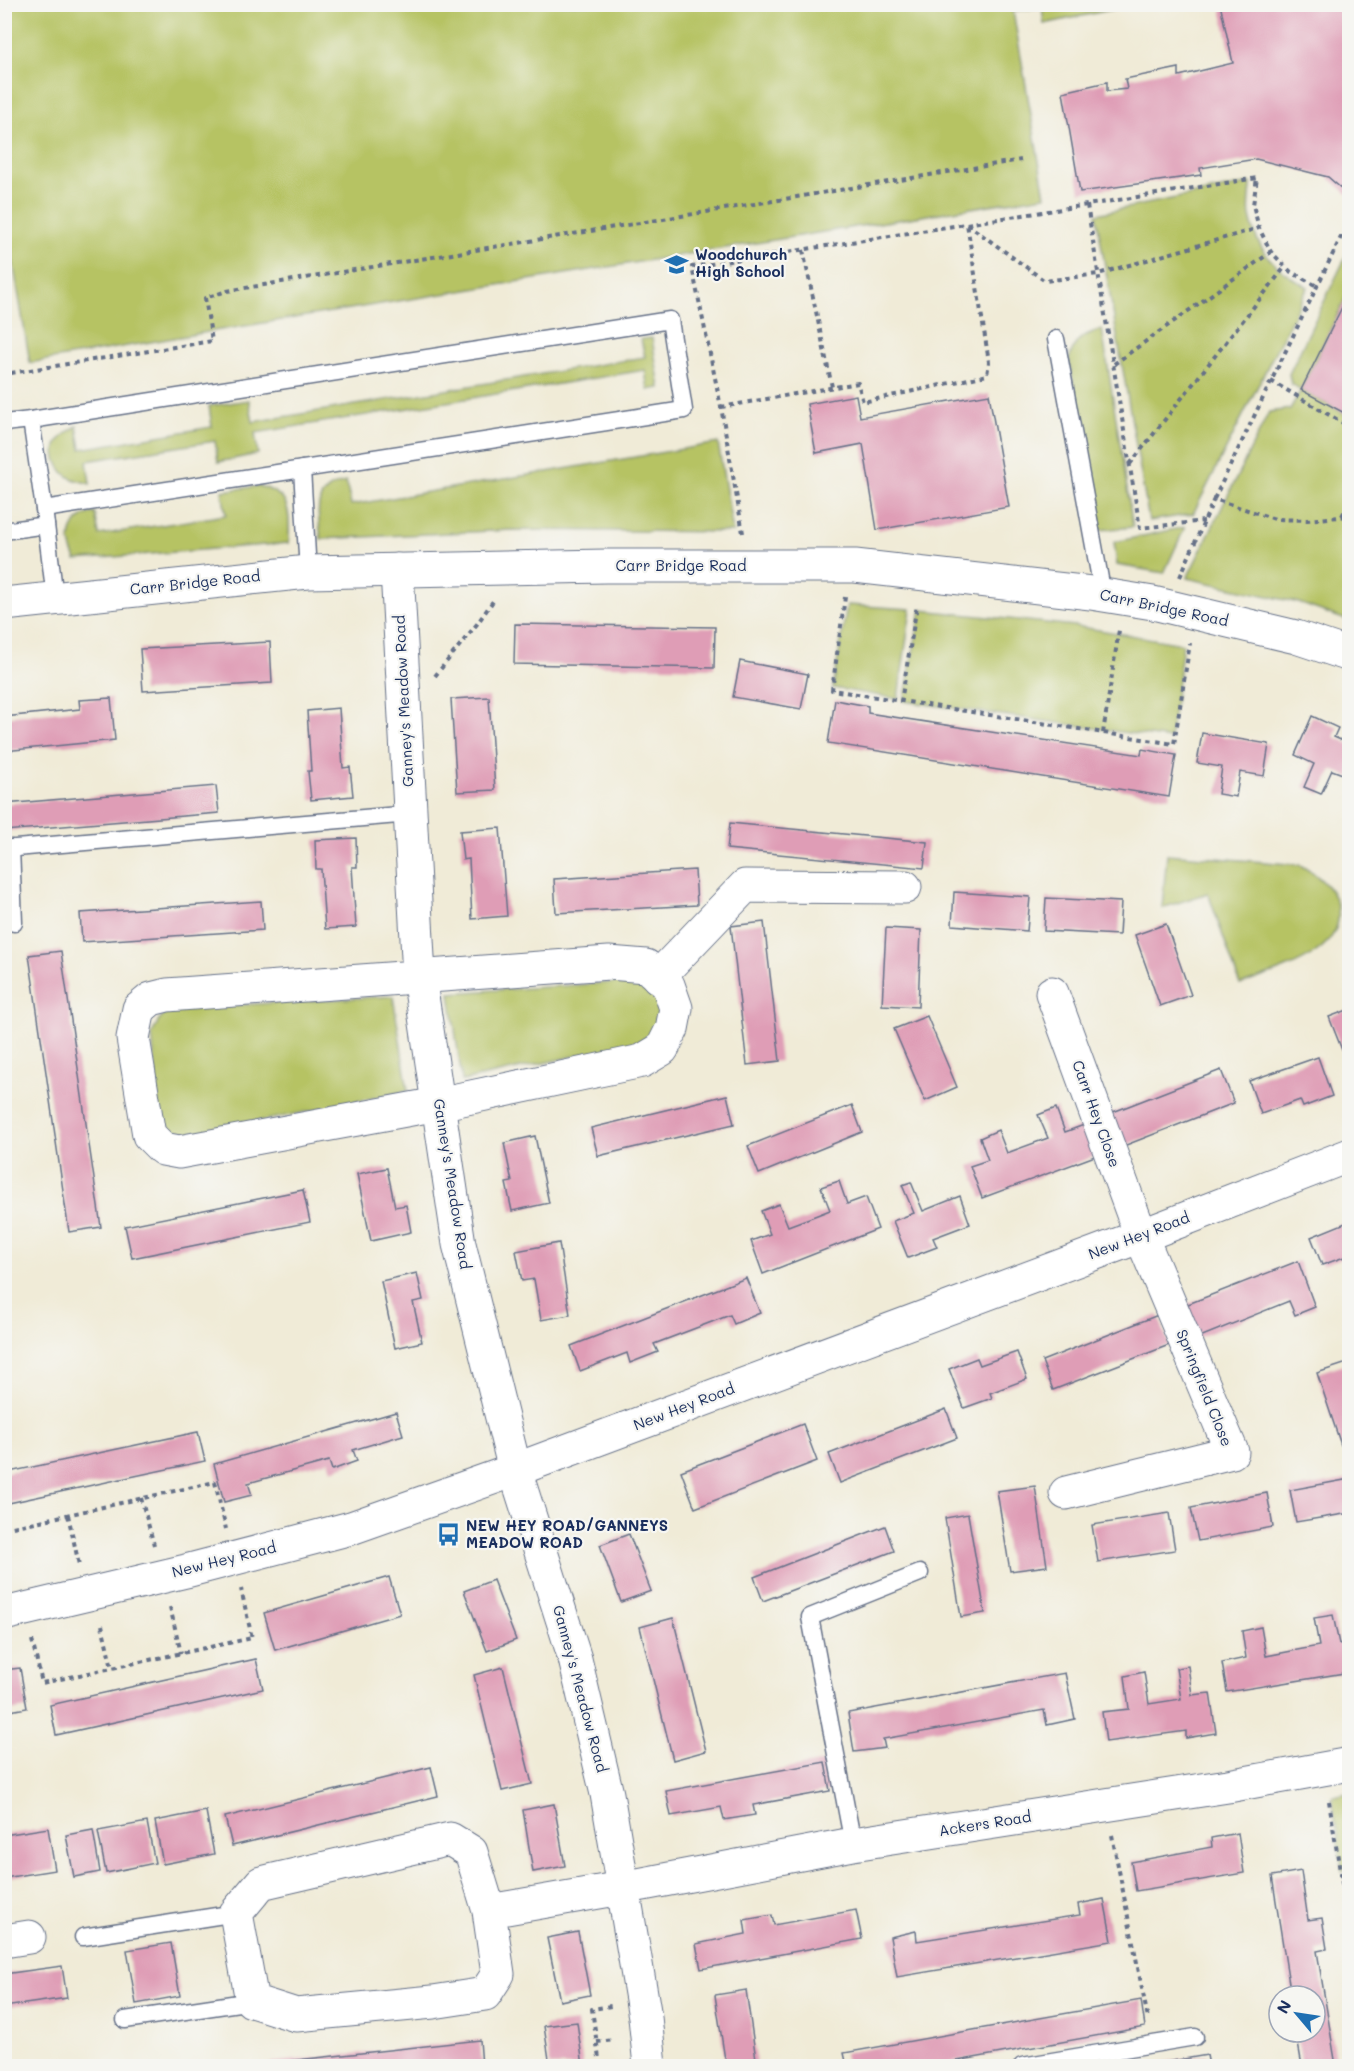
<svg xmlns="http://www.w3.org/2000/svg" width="1354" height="2071" font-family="Mali,sans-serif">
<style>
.green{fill:#b6c364;stroke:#687961;stroke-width:1.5}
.building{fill:#df9db6}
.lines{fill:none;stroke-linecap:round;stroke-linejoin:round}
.lane-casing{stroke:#667188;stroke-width:19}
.street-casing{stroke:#667188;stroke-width:35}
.path{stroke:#667188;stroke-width:4;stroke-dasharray:4.5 4.5;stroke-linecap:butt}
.lane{stroke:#fff;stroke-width:16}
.street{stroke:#fff;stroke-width:33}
.labels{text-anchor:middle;stroke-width:4.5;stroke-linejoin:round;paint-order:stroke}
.poi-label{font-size:15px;font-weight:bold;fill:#1b2f5e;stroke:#f6f6f2;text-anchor:start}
.street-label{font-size:15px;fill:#1b2f5e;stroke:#f6f6f2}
</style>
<rect width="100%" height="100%" fill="#f6f6f2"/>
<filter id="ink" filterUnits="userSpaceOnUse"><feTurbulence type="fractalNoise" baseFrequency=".0167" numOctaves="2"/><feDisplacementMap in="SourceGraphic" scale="12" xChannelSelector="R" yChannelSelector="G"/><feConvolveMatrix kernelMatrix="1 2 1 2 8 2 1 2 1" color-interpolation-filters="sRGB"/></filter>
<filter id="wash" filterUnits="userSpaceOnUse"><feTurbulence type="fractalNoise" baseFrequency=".008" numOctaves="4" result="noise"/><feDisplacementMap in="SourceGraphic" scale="24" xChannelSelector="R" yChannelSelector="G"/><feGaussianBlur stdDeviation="1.35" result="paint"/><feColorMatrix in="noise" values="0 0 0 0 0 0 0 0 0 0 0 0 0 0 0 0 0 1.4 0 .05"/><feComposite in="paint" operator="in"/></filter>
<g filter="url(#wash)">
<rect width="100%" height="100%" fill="#f0ebd7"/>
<g class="green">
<path d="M4 5 5 4 1133 5 1044 24 1042 7 1013 11 1045 196 214 331 30 363 5 214Z"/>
<path d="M1251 183C1251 194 1248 206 1250 216 1256 251 1278 272 1308 287L1193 514 1149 521 1096 214Z"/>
<path d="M1349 250V291L1301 390 1349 416V621L1299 603 1187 578 1269 412 1290 409 1301 390 1291 384 1289 374Z"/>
<path d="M1102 329 1133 527 1100 530 1069 359C1076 337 1082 336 1102 329Z"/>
<path d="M652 338 660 388 648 390 645 370 255 433 258 454 218 462 215 441 87 461 90 484C84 482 77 481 71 478 65 475 61 471 58 464 49 445 62 435 77 426L81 449 212 427 209 406 249 400 253 422 645 357 641 339Z"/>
<path d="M718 443 733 532 512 530 321 539C318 511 311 489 346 482L351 505Z"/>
<path d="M259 486C293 495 289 513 289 543L76 560C74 554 70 547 70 540 70 526 81 513 95 513L99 535 226 515 222 491Z"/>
<path d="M1185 527 1164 573 1117 565 1114 542Z"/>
<path d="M847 605 911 609 898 699 833 688Z"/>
<path d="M921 610 1075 626 1183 644 1170 739 904 701Z"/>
<path d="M1167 854 1300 865C1316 874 1331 885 1337 904 1350 954 1275 971 1240 985L1208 893 1162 908Z"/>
<path d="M638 981 661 1000C658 1022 662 1032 639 1042L462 1081 450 993Z"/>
<path d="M393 996 408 1091 193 1135C177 1133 168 1130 159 1115L152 1034 158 1022 169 1009Z"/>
<path d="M1349 1793V1869L1342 1871 1332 1796Z"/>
</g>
<g id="blocks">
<g class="building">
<path d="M1220 4H1350V196L1328 177 1256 159 1200 168 1201 175 1080 192 1063 92 1107 82V91L1127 89 1125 79 1179 68V76L1233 63Z"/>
<path d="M1350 291V416L1301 390Z"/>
<path d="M989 394 1009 507 877 530 863 444 816 453 807 404 856 395 860 417Z"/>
<path d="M515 624 715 627 714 668 514 664Z"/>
<path d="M270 642 272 683 143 691 140 649Z"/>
<path d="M740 661 808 674 801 709 733 697Z"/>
<path d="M489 697 495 790 457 792 451 699Z"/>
<path d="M111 698 115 740 4 751V717L80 709 79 700Z"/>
<path d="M835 700 868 706V713L1141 755 1142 749 1176 755 1169 797 828 743Z"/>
<path d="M339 708 343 768 350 767 353 796 311 800 308 771H311L307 711Z"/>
<path d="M1312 716 1338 728 1334 737 1350 744V777L1332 770 1321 794 1304 787 1314 764 1295 755Z"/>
<path d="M1202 733 1269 744 1264 776 1240 772 1236 797 1218 794 1222 767 1197 763Z"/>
<path d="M216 786 219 813 4 831V804Z"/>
<path d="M730 823 927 842 924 868 727 849Z"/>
<path d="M500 828 507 916 472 919 469 859 463 860 460 831Z"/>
<path d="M356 838 357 867H352L356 927 325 929 321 869H316L315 840Z"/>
<path d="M695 870 697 905 556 913 554 879Z"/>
<path d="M954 892 1030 897 1027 931 952 925Z"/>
<path d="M1046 898 1121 902 1119 935 1044 931Z"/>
<path d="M261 901 263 930 82 942 80 913Z"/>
<path d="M764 922 780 1061 747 1065 731 926Z"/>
<path d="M1166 924 1191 995 1160 1006 1135 935Z"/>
<path d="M886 928 921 930 918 1007 882 1005Z"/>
<path d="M61 951 101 1227 69 1232 29 955Z"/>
<path d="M1350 1009V1047L1342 1050 1329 1017Z"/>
<path d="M927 1016 957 1087 925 1101 894 1029Z"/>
<path d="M1318 1057 1332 1096 1303 1107 1300 1100 1261 1114 1249 1081Z"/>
<path d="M1221 1070 1234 1103 1121 1147 1108 1114Z"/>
<path d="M727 1095 734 1124 598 1156 591 1128Z"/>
<path d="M852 1105 862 1132 759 1174 748 1146Z"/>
<path d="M1056 1108 1065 1132 1084 1125 1095 1156 982 1198 970 1166 988 1160 980 1138 998 1130 1007 1153 1048 1138 1038 1115Z"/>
<path d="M535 1136 549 1203 512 1211 506 1183 512 1182 504 1143Z"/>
<path d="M387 1168 395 1207 406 1205 411 1232 371 1241 357 1174Z"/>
<path d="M839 1181 847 1204 866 1197 878 1229 763 1274 751 1241 770 1234 761 1211 779 1204 788 1226 812 1217 830 1210 821 1187Z"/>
<path d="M911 1182 923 1211 960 1196 970 1224 933 1238 937 1247 908 1258 893 1221 914 1213 902 1185Z"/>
<path d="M303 1190 310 1222 132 1258 125 1226Z"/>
<path d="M1350 1221V1255L1322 1265 1311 1237Z"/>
<path d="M559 1243 570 1315 541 1320 534 1279 522 1281 516 1251Z"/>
<path d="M1298 1261 1315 1307 1295 1315 1289 1301 1195 1339 1183 1306Z"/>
<path d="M417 1273 423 1300 413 1302 422 1342 395 1348 381 1281Z"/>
<path d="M746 1278 760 1313 734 1324 730 1315 654 1344 658 1352 630 1363 627 1353 580 1371 571 1346Z"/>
<path d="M1158 1315 1169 1345 1053 1390 1042 1361Z"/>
<path d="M1017 1352 1027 1379 990 1393 992 1398 964 1408 949 1369 977 1358 980 1365Z"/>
<path d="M1350 1362V1443L1341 1445 1317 1373Z"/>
<path d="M946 1409 957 1438 840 1483 829 1454Z"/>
<path d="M396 1412 403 1435 353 1450 357 1461 332 1470 329 1461 248 1483 252 1495 224 1502 214 1464Z"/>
<path d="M803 1424 817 1461 695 1508 681 1471Z"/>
<path d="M198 1432 205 1461 4 1504V1473Z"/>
<path d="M1350 1479V1513L1296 1522 1290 1490Z"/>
<path d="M1035 1486 1047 1566 1010 1571 997 1491Z"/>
<path d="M1267 1493 1273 1527 1198 1541 1191 1508Z"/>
<path d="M1169 1513 1175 1550 1098 1562 1092 1525Z"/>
<path d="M968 1514 985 1613 961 1617 945 1518Z"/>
<path d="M885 1526 894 1551 763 1601 754 1577Z"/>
<path d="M629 1534 651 1591 621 1602 600 1545Z"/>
<path d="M389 1577 400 1614 275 1650 264 1613Z"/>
<path d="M493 1580 516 1640 487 1651 464 1591Z"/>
<path d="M1333 1615 1339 1644 1350 1642V1672L1227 1692 1222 1663 1246 1658 1242 1631 1261 1627 1266 1656 1292 1651 1319 1646 1314 1618Z"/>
<path d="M673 1618 706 1751 673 1760 640 1627Z"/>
<path d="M256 1659 263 1689 56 1735 50 1705Z"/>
<path d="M1188 1666 1192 1695 1210 1693 1216 1733 1186 1738V1731L1106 1742 1102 1712 1129 1709 1125 1676 1144 1672 1149 1704 1181 1699 1176 1668Z"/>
<path d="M503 1667 532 1784 502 1791 474 1675Z"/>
<path d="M20 1668 27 1708 4 1712V1670Z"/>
<path d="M1065 1673 1075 1719 1047 1725 1044 1710 883 1739 885 1748 854 1752 848 1713Z"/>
<path d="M825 1762 830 1791 753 1805 755 1815 724 1820 721 1807 671 1816 666 1791Z"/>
<path d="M431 1767 438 1796 232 1846 225 1817Z"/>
<path d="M554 1804 565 1866 533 1872 523 1810Z"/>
<path d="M206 1811 214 1854 163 1864 155 1821Z"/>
<path d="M147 1822 155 1863 106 1873 98 1831Z"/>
<path d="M48 1828 55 1870 4 1878V1835Z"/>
<path d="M93 1830 100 1872 74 1877 66 1835Z"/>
<path d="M1238 1833 1244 1873 1136 1891 1131 1862 1212 1847 1211 1838Z"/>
<path d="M1301 1871 1308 1920 1322 1918 1327 1949 1317 1951 1336 2066H1302L1296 2032H1315V1996H1291L1272 1876Z"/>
<path d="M1104 1899 1112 1941 897 1977 890 1937 916 1931 917 1941 1080 1915 1078 1904Z"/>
<path d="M856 1910 862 1939 701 1969 696 1944 746 1934 744 1920 772 1915 774 1925Z"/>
<path d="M578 1932 590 1995 560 2001 547 1938Z"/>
<path d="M171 1943 180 1996 136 2004 127 1950Z"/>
<path d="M62 1966 67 1998 4 2007V1974Z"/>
<path d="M746 1990 757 2066H726L715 1995Z"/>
<path d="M1141 2000 1145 2027 929 2066H847L844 2053Z"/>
<path d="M577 2022 583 2066H550L544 2026Z"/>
<path d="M480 2040 482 2066H270V2063Z"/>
<path d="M1207 2055 1209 2066H1149V2065Z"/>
</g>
</g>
</g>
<g filter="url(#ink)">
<use href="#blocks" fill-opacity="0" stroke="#667188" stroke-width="1.5"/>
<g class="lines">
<defs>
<g id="lane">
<path d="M670 320 684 410 44 509 31 420Z"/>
<path d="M1056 339 1103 595"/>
<path d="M4 423 31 420"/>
<path d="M302 469 308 572"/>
<path d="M44 509 55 598"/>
<path d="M4 531 46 525"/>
<path d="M11 848 14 923"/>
<path d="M4 849 410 814"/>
<path d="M853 1844 810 1617 920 1573"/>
<path d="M83 1937 236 1913"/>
<path d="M125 2020 252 2001"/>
<path d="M1022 2066 1195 2037"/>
</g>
<g id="street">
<path d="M397 570 419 976 459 1244 515 1470 575 1659 607 1794 645 2017 650 2066"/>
<path d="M4 604 308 572 606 566H855L1091 593 1153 603 1296 637 1350 655"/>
<path d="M609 963 646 966 668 985 676 1008 672 1029 662 1049 642 1061 438 1104 179 1152 163 1149 149 1135 133 1038 139 1009 151 999 167 995Z"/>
<path d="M658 977 745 886 905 887"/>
<path d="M1052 993 1141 1236 1232 1452 1066 1493"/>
<path d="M4 1614 186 1571 351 1528 515 1470 1141 1236 1350 1155"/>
<path d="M489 1911 471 1852 450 1839 261 1883 236 1913 252 2001 296 2015 433 2002 485 1994 498 1974 489 1911 622 1888 853 1844 1228 1786 1350 1764"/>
<path d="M4 1941 29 1937"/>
</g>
</defs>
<use href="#lane" class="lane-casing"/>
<use href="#street" class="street-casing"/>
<g class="path">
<path d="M967 224 1045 281 1098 274 1259 228"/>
<path d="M803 250 832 387"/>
<path d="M1114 364 1271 252"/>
<path d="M11 373 212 341 205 298 227 291 1021 160"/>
<path d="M1271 381 1350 427"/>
<path d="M721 407 858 383 863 402 987 375 989 362 967 224"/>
<path d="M1130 464 1285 267"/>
<path d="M1214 499 1342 235"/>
<path d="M1342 516 1350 501"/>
<path d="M1204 521 1140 528 1087 205 1257 178 1253 205 1259 228 1271 252 1291 272 1317 286"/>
<path d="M743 533 721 407 692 267 1087 205"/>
<path d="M1180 577 1214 499 1275 519 1307 520 1350 516"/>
<path d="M845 597 832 690 1174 744 1190 643"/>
<path d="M435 676 477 624 493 601"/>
<path d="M901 702 917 605"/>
<path d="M1103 733 1119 630"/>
<path d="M141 1498 154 1545"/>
<path d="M68 1515 79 1565"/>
<path d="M4 1529 215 1482 226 1529"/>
<path d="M170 1607 181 1653"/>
<path d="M102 1625 112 1668"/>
<path d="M32 1640 42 1683 252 1638 241 1589"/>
<path d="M1329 1801 1350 1934"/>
<path d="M1112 1835 1148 2019"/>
<path d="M1341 1879 1350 1878"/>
<path d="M597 2042 614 2040"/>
<path d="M600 2066 592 2009 611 2006"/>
</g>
<use href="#lane" class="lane"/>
<use href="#street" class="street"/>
</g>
</g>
<defs>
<symbol id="school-bare" viewBox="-9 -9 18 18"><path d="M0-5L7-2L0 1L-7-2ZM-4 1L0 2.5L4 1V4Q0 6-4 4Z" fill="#1f6fb2" stroke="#f6f6f2" stroke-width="2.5" paint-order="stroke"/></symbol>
<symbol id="bus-bare" viewBox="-9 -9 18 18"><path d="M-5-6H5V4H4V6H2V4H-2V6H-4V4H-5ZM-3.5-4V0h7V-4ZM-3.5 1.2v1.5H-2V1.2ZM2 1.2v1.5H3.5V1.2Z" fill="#1f6fb2" stroke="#f6f6f2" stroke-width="2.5" paint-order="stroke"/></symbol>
</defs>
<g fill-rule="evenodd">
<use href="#school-bare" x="660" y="248" width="33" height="33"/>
<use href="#bus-bare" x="432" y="1518" width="33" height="33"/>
</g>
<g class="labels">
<g class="poi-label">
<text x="695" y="260">Woodchurch<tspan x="695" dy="17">High School</tspan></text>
<text x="466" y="1531">NEW HEY ROAD/GANNEYS<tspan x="466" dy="17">MEADOW ROAD</tspan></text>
</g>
<g class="street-label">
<text x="681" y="571">Carr Bridge Road</text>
<text transform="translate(195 583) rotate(-6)" y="5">Carr Bridge Road</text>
<text transform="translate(1164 608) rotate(12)" y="5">Carr Bridge Road</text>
<text transform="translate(404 701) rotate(-93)" y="5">Ganney's Meadow Road</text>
<text transform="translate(1096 1114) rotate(70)" y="5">Carr Hey Close</text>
<text transform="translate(452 1184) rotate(81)" y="5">Ganney's Meadow Road</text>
<text transform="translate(1139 1236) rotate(-21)" y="5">New Hey Road</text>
<text transform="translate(1204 1388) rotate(68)" y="5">Springfield Close</text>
<text transform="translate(684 1407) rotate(-21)" y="5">New Hey Road</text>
<text transform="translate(224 1560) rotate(-14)" y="5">New Hey Road</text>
<text transform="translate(580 1689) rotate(75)" y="5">Ganney's Meadow Road</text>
<text transform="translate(985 1824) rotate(-9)" y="5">Ackers Road</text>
</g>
</g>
<rect width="1354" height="2071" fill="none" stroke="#f6f6f2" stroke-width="24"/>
<g transform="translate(1297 2014) rotate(299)"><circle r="28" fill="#f6f6f2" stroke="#9ea6b7" stroke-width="1.5"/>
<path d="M0-4.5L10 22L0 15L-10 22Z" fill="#1f6fb2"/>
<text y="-9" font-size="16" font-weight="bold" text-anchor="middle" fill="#1b2f5e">N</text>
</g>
</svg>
